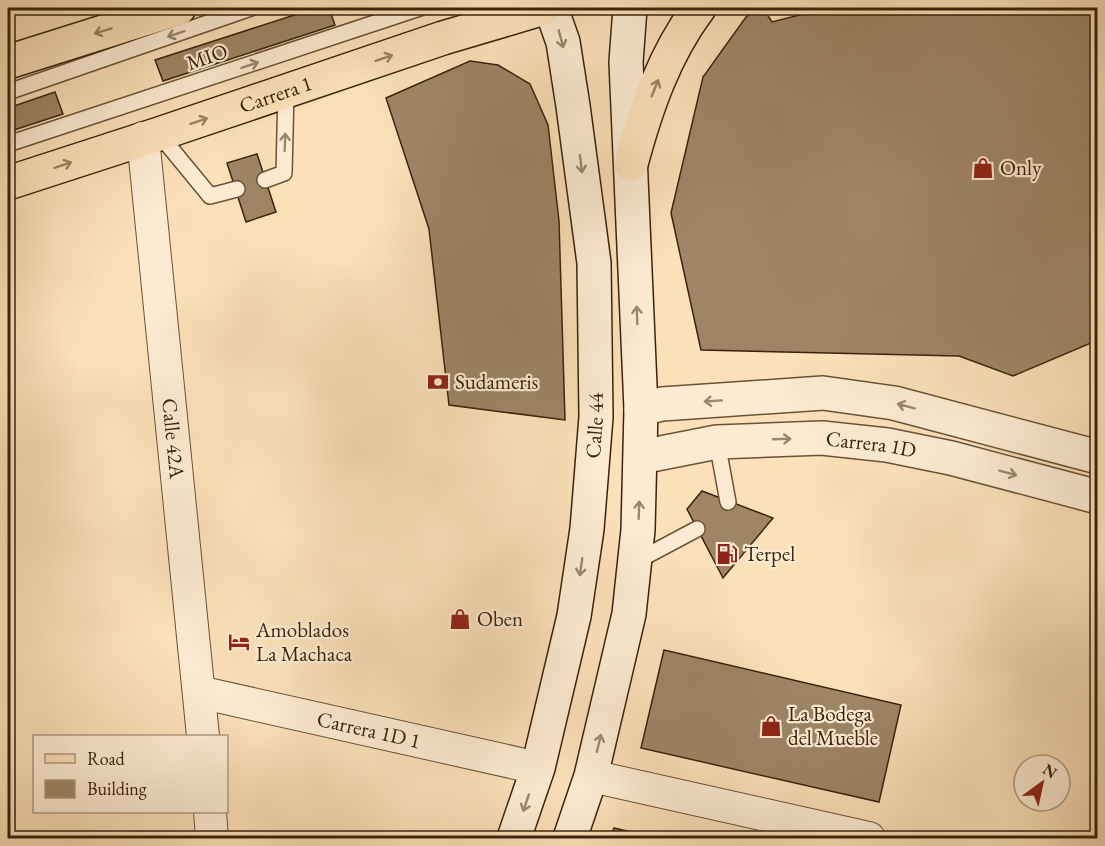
<svg xmlns="http://www.w3.org/2000/svg" width="1105" height="846" font-family="'EB Garamond',serif">
<style>
.building{fill:#9e8566;stroke:#3a230c;stroke-width:1.5}
.lines{fill:none;stroke-linecap:round;stroke-linejoin:round}
.service-casing{stroke:#6a5237;stroke-width:18}
.minor-casing{stroke:#6a5237;stroke-width:34}
.tertiary-casing{stroke:#6a5237;stroke-width:36}
.secondary-casing{stroke:#3a230c;stroke-width:36}
.primary-casing{stroke:#3a230c;stroke-width:36}
.service{stroke:#fcebd2;stroke-width:15}
.minor{stroke:#fcebd2;stroke-width:32}
.tertiary{stroke:#fcebd2;stroke-width:33}
.secondary{stroke:#fcebd2;stroke-width:33}
.primary{stroke:#fbe0b9;stroke-width:33}
.oneway{stroke:#9a8262}
.oneway2{stroke:#9b876f}
.labels{text-anchor:middle;stroke-width:4.5;stroke-linejoin:round;paint-order:stroke}
.street-label{font-size:21px;fill:#3a230c;stroke:#fcebd2}
.poi-label{font-size:21px;fill:#3a230c;stroke:#fcebd2;text-anchor:start}
</style>
<rect width="100%" height="100%" fill="#fbe0b9"/>
<filter id="stains"><feTurbulence type="fractalNoise" baseFrequency=".00333" numOctaves="4"/><feColorMatrix values="0 0 0 0 .2 0 0 0 0 .09 0 0 0 0 .02 0 0 0 .5 -.17"/></filter>
<radialGradient id="worn" r=".72"><stop offset=".6" stop-color="#630" stop-opacity="0"/><stop offset="1" stop-color="#630" stop-opacity=".3"/></radialGradient>
<g class="building">
<path d="M316 8H329L335 25 163 81 155 60Z"/>
<path d="M758 8H763L772 22 827 8H1098V340L1013 376 959 356 701 350 671 213 703 77 746 17Z"/>
<path d="M470 61 498 65 530 84 548 125 559 221 565 420 449 405 429 229 386 98Z"/>
<path d="M55 92 63 114 8 132V108Z"/>
<path d="M257 154 276 212 246 222 227 163Z"/>
<path d="M702 491 773 518 723 578 687 509Z"/>
<path d="M664 650 901 705 879 802 641 748Z"/>
<path d="M614 828 658 838H610Z"/>
</g>
<g class="lines">
<defs>
<g id="service">
<path d="M8 92 251 8"/>
<path d="M159 134 210 196 237 189"/>
<path d="M8 144 420 8"/>
<path d="M265 180 284 173 286 91"/>
<path d="M717 442 728 502"/>
<path d="M635 562 697 529"/>
</g>
<g id="minor">
<path id="s1" d="M143 138 203 736"/>
<path id="s2" d="M199 692 538 768"/>
<path d="M591 776 869 838"/>
<path d="M210 812 212 838"/>
</g>
<g id="tertiary">
<path d="M641 409 662 404 823 393 894 403 1098 457"/>
<path id="s3" d="M641 457 717 442 822 438 887 445 951 458 1098 497"/>
</g>
<g id="secondary">
<path id="s4" d="M514 838 538 768 574 616 587 529 596 417 594 263 573 106 563 42 551 8"/>
<path d="M570 838 591 776 629 614 638 530 641 409 626 62 630 8"/>
</g>
<g id="primary">
<path d="M8 62 179 8"/>
<path d="M631 164C646 108 664 55 699 8"/>
<path id="s5" d="M8 183 159 134 443 38 544 8"/>
</g>
</defs>
<use href="#service" class="service-casing"/>
<use href="#minor" class="minor-casing"/>
<use href="#tertiary" class="tertiary-casing"/>
<use href="#secondary" class="secondary-casing"/>
<use href="#primary" class="primary-casing"/>
<use href="#service" class="service"/>
<use href="#minor" class="minor"/>
<use href="#tertiary" class="tertiary"/>
<use href="#secondary" class="secondary"/>
<use href="#primary" class="primary"/>
</g>
<defs><path id="oneway-shaft" d="M-6 0H5M1.5-3L5.5 0L1.5 3" fill="none" stroke-width="1.6" stroke-linecap="round" stroke-linejoin="round" transform="scale(1.5)"/></defs>
<g class="oneway">
<use href="#oneway-shaft" transform="translate(103 31) rotate(163)"/>
<use href="#oneway-shaft" transform="translate(384 58) rotate(-19)"/>
<use href="#oneway-shaft" transform="translate(655 88) rotate(-68)"/>
<use href="#oneway-shaft" transform="translate(199 121) rotate(-19)"/>
<use href="#oneway-shaft" transform="translate(63 165) rotate(-18)"/>
</g>
<g class="oneway2">
<use href="#oneway-shaft" transform="translate(176 34) rotate(161)"/>
<use href="#oneway-shaft" transform="translate(561 39) rotate(75)"/>
<use href="#oneway-shaft" transform="translate(250 65) rotate(-19)"/>
<use href="#oneway-shaft" transform="translate(285 142) rotate(-88)"/>
<use href="#oneway-shaft" transform="translate(581 164) rotate(83)"/>
<use href="#oneway-shaft" transform="translate(637 315) rotate(-92)"/>
<use href="#oneway-shaft" transform="translate(713 401) rotate(176)"/>
<use href="#oneway-shaft" transform="translate(906 406) rotate(-165)"/>
<use href="#oneway-shaft" transform="translate(782 439) rotate(-2)"/>
<use href="#oneway-shaft" transform="translate(1008 473) rotate(15)"/>
<use href="#oneway-shaft" transform="translate(639 510) rotate(-88)"/>
<use href="#oneway-shaft" transform="translate(581 567) rotate(98)"/>
<use href="#oneway-shaft" transform="translate(599 743) rotate(-76)"/>
<use href="#oneway-shaft" transform="translate(526 803) rotate(109)"/>
</g>
<defs>
<symbol id="shop-bare" viewBox="-9 -9 18 18"><path d="M-5-2.5h2.3a2.7 3.5 0 0 1 5.4 0H5L5.5 6h-11ZM-1.5-2.5h3a1.5 2.3 0 0 0-3 0Z" fill="#8f2418" stroke="#fcebd2" stroke-width="2.5" paint-order="stroke"/></symbol>
<symbol id="bank-bare" viewBox="-9 -9 18 18"><path d="M-6-4H6V4H-6ZM0-2.3a2.3 2.3 0 1 0 0 4.6a2.3 2.3 0 1 0 0-4.6Z" fill="#8f2418" stroke="#fcebd2" stroke-width="2.5" paint-order="stroke"/></symbol>
<symbol id="fuel-bare" viewBox="-9 -9 18 18"><path d="M-5.5-6h7V0h2V4h1.3V-2.5L3-4.5l.8-.8L6-3V5H2.5V1h-1V6h-7ZM-4.2-4.7v3.2H.2V-4.7Z" fill="#8f2418" stroke="#fcebd2" stroke-width="2.5" paint-order="stroke"/></symbol>
<symbol id="hotel-bare" viewBox="-9 -9 18 18"><path d="M-6-4.5h1.5V1H6V5H4.5V3h-9V5H-6ZM-4 0a1.8 1.8 0 1 1 3.6 0ZM.5 0V-2.5h3Q6-2.5 6 0Z" fill="#8f2418" stroke="#fcebd2" stroke-width="2.5" paint-order="stroke"/></symbol>
</defs>
<g fill-rule="evenodd">
<use href="#shop-bare" x="968" y="153" width="30" height="30"/>
<use href="#bank-bare" x="423" y="367" width="30" height="30"/>
<use href="#fuel-bare" x="712" y="539" width="30" height="30"/>
<use href="#shop-bare" x="445" y="604" width="30" height="30"/>
<use href="#hotel-bare" x="224" y="627" width="30" height="30"/>
<use href="#shop-bare" x="756" y="711" width="30" height="30"/>
</g>
<g class="labels">
<g class="street-label">
<text transform="translate(207 57) rotate(-19)" y="7">MIO</text>
<text dy="7" stroke="none"><textPath href="#s5" startOffset="282">Carrera 1</textPath></text>
<text dy="7" stroke="none"><textPath href="#s4" startOffset="422">Calle 44</textPath></text>
<text dy="7" stroke="none"><textPath href="#s1" startOffset="302">Calle 42A</textPath></text>
<text dy="7" stroke="none"><textPath href="#s3" startOffset="232">Carrera 1D</textPath></text>
<text dy="7" stroke="none"><textPath href="#s2" startOffset="174">Carrera 1D 1</textPath></text>
</g>
<g class="poi-label">
<text x="1000" y="175">Only</text>
<text x="455" y="389">Sudameris</text>
<text x="744" y="561">Terpel</text>
<text x="477" y="626">Oben</text>
<text x="256" y="637">Amoblados<tspan x="256" dy="24">La Machaca</tspan></text>
<text x="788" y="721">La Bodega<tspan x="788" dy="24">del Mueble</tspan></text>
</g>
</g>
<rect width="1105" height="846" fill="none" stroke="#fbe0b9" stroke-width="30"/>
<rect x="9" y="9" width="1087" height="828" fill="none" stroke="#3a230c" stroke-width="3"/>
<rect x="15" y="15" width="1075" height="816" fill="none" stroke="#3a230c" stroke-width="1.5"/>
<rect x="33" y="735" width="195" height="78" fill="#fcebd2" stroke="#ae9b83" stroke-width="1.5"/>
<rect x="45" y="754" width="30" height="9" fill="#fbe0b9" stroke="#ae9b83" stroke-width="1.5"/>
<text x="87" y="765" font-size="18" fill="#3a230c">Road</text>
<rect x="45" y="780" width="30" height="18" fill="#9e8566" stroke="#ae9b83" stroke-width="1.5"/>
<text x="87" y="795" font-size="18" fill="#3a230c">Building</text>
<g transform="translate(1042 783) rotate(33)"><circle r="28" fill="#fcebd2" stroke="#ae9b83" stroke-width="1.5"/>
<path d="M0-4.5L10 22L0 15L-10 22Z" fill="#8f2418"/>
<text y="-9" font-size="16" font-weight="bold" text-anchor="middle" fill="#3a230c">N</text>
</g>
<rect width="100%" height="100%" filter="url(#stains)"/>
<rect width="100%" height="100%" fill="url(#worn)"/>
</svg>
